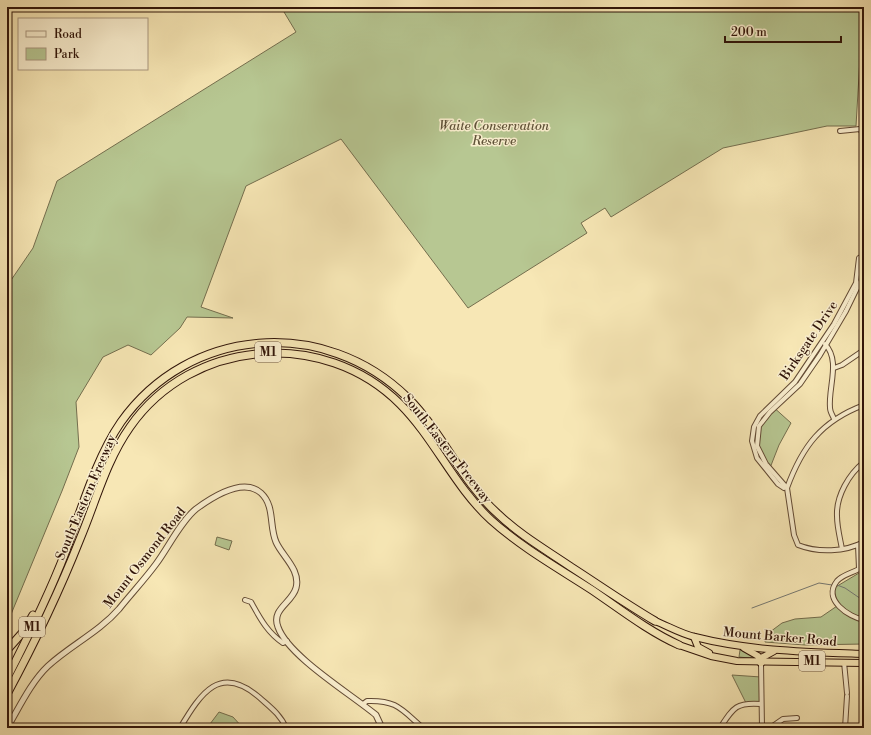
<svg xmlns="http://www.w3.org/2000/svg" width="871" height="735" font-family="'Libre Bodoni',serif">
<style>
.green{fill:#b7c792;stroke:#746e4e}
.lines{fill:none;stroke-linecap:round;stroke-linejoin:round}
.stream{stroke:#767973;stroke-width:1}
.minor-casing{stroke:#624a34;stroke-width:6}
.tertiary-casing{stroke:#624a34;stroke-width:7}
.trunk-casing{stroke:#311509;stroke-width:8}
.motorway-casing{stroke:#311509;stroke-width:9}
.minor{stroke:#faefcf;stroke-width:4}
.tertiary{stroke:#faefcf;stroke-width:5}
.trunk{stroke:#f7e7b5;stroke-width:6}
.motorway{stroke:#f7e7b5;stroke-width:7}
.labels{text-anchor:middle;stroke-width:3;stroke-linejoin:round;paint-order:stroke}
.shield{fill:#faefcf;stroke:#6d5644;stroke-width:1}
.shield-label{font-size:12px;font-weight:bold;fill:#311509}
.park-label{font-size:13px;font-style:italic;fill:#605339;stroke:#faefcf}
.street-label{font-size:13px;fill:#311509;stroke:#faefcf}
</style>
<rect width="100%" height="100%" fill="#f7e7b5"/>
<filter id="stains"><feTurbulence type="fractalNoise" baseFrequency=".005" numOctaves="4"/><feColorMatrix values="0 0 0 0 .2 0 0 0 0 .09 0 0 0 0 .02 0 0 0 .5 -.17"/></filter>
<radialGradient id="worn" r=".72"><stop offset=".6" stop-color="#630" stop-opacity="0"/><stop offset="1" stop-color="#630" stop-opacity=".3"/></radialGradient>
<g class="green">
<path d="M281 7H863L856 126H827L723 148 611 217 605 208 581 223 587 233 468 308 341 139 246 186 201 307 233 318 187 317 180 328 151 355 128 345 103 357 76 402 79 447 62 491 7 624V286L33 248 57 181 296 32Z"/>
<path d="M771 405 791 423 779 445 768 473C749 439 748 436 771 405Z"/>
<path d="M217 537 232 541 229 550 215 545Z"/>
<path d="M864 570V644L805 645 765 642 766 635 782 623 795 619 821 617 837 606 834 596V588Z"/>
<path d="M740 650 748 652 758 659 739 657Z"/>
<path d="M732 675 761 677V704L746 703Z"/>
<path d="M219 712 233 717 243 728H207Z"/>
</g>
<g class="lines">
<g class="stream">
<path d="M837 585 845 588 864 601"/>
<path d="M752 608 819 583 832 585"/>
</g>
<defs>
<g id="minor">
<path d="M840 131 860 129 864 136"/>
<path d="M864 274 846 311 820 355 800 384 770 412 759 426 757 446 766 464 787 488 794 535 798 545C818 553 845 552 864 542"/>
<path d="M825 344C841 361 828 387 830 408 830 412 833 416 834 419"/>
<path d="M834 368 842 365 864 350"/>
<path d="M784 488 778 484 757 458 752 441 754 427 760 416 795 382 834 324 856 283 859 258 864 255"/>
<path d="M787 488C802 447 821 421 864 405"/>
<path d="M858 545 859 569C852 573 842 575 837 581 822 600 849 617 864 620"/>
<path d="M842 549C840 538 837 527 837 516 836 496 849 474 864 462"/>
<path d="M245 600 251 602C260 618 267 632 283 643L287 641"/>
<path d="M844 662 847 693"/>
<path d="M761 663 762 728"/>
<path d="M363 704 367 701C397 700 401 709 423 728"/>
<path d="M180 728C201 693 220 663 260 698 270 707 281 715 286 728"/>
<path d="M720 728C733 708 736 702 761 704"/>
<path d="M770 728 783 719 797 718"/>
<path d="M845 728 847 696"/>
</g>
<path id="tertiary" d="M7 728C19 708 31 682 48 666 71 645 99 632 119 609 131 594 145 579 156 564 168 548 181 521 196 509 211 498 243 477 261 493 275 506 269 526 276 542 282 556 301 570 296 588 292 603 271 609 278 627 288 656 351 694 376 715L382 728"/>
<g id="trunk">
<path d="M655 621C668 626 681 634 695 637 750 651 807 652 864 654"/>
<path d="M694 637 698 647 709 653"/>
<path d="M679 645 711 656 737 661 864 663"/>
<path d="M744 648 758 656 761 663"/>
<path d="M761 663 763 657 774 651"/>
</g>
<g id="motorway">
<path d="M7 650 23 632 33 615"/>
<path d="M7 678C28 637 49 595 65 553 81 511 96 458 121 422 189 326 325 316 408 398 443 433 461 481 498 514 520 535 546 550 571 567 599 585 626 604 655 621"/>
<path d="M7 694C34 644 59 592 80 539 96 501 106 461 130 427 192 338 324 328 400 404 435 439 454 486 491 520 521 547 558 568 592 590 620 609 648 631 679 645"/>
</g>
</defs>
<use href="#minor" class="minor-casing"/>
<use href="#tertiary" class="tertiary-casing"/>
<use href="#trunk" class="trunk-casing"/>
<use href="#motorway" class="motorway-casing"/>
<use href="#minor" class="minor"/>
<use href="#tertiary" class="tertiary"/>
<use href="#trunk" class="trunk"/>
<use href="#motorway" class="motorway"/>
</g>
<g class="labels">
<g class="shield">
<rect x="255" y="342" width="26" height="20" rx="3"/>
<rect x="19" y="617" width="26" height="20" rx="3"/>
<rect x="799" y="651" width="26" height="20" rx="3"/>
</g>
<g class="shield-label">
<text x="268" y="356">M1</text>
<text x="32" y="631">M1</text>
<text x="812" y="665">M1</text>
</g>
<g class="park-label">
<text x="494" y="130">Waite Conservation<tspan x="494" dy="15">Reserve</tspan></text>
</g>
<g class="street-label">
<text transform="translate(808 340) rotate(-56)" y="5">Birksgate Drive</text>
<text transform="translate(448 448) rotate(52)" y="5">South Eastern Freeway</text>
<text transform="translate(85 497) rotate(-67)" y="5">South Eastern Freeway</text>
<text transform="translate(144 557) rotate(-52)" y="5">Mount Osmond Road</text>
<text transform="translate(780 636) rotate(5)" y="5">Mount Barker Road</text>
</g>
</g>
<rect width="871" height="735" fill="none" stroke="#f7e7b5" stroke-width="24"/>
<rect x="8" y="8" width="855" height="719" fill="none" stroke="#311509" stroke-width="2"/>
<rect x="12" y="12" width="847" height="711" fill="none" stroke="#311509"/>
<rect x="18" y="18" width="130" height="52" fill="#faefcf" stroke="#aa9880"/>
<rect x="26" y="31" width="20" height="6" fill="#faefcf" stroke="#aa9880"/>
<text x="54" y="38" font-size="12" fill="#311509">Road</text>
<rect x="26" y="48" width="20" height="12" fill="#b7c792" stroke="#aa9880"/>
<text x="54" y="58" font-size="12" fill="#311509">Park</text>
<path d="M725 36v6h116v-6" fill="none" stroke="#311509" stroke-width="2"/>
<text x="731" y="36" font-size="12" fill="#311509" stroke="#faefcf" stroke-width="3" paint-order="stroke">200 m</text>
<rect width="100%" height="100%" filter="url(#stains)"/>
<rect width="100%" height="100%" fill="url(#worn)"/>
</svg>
